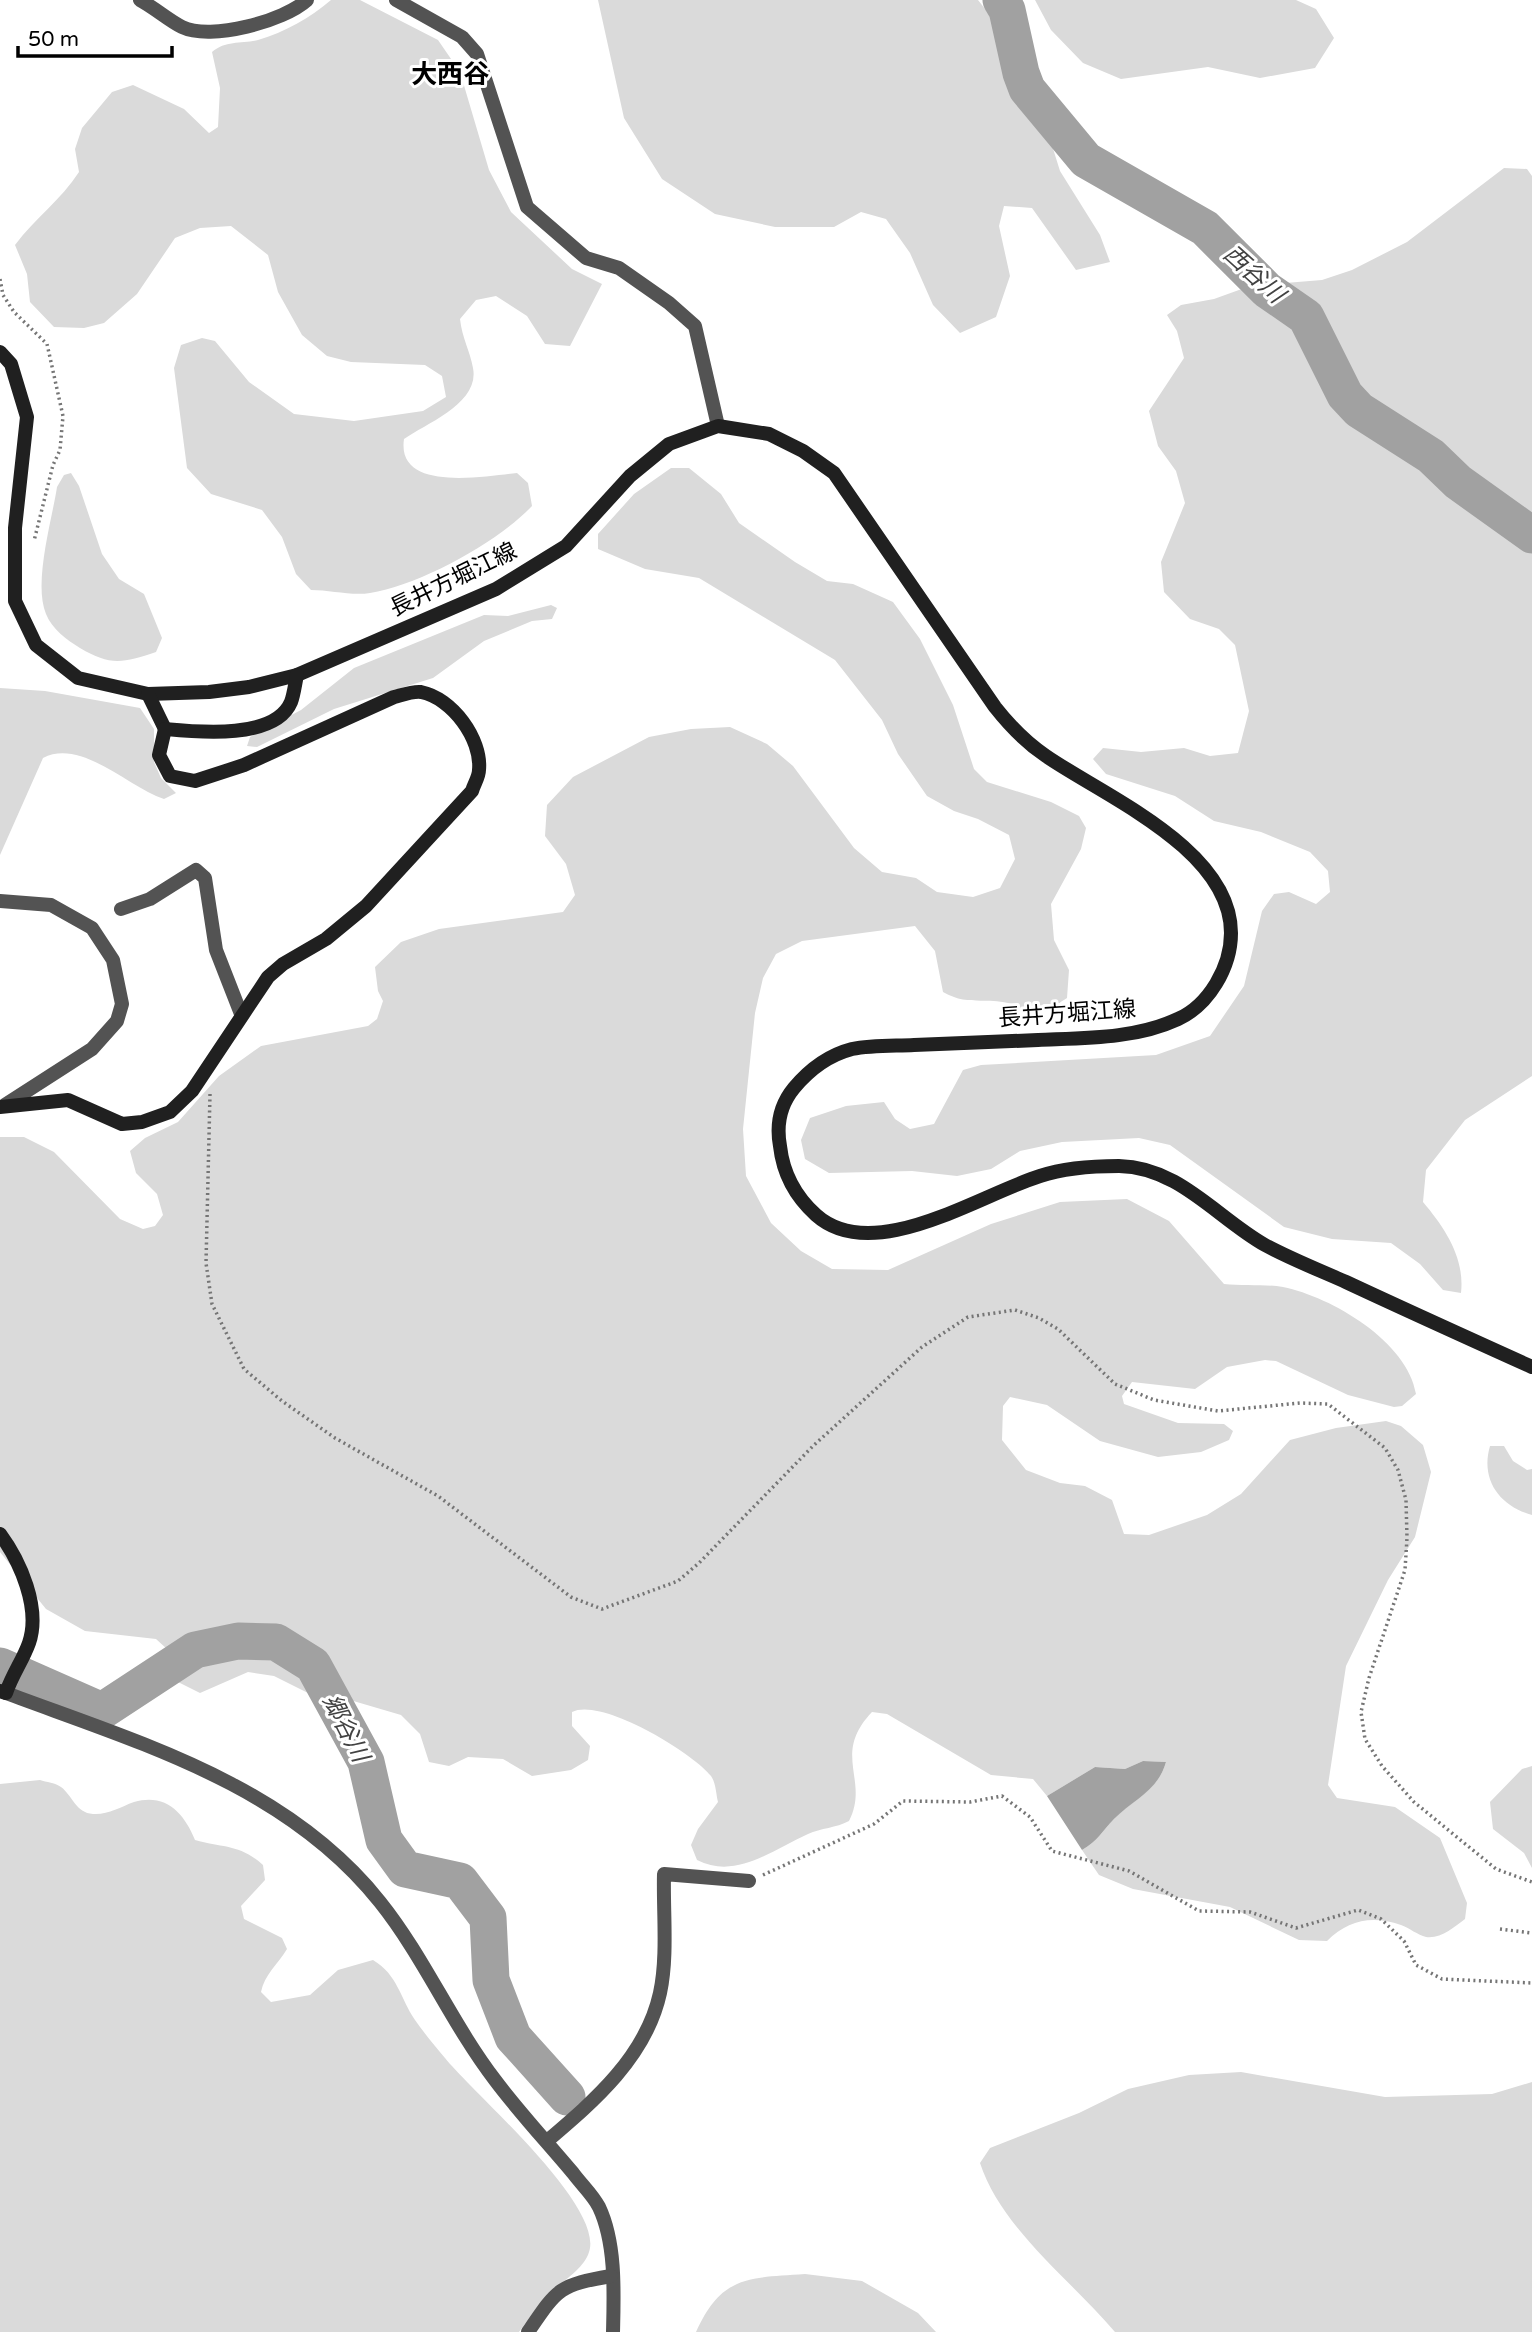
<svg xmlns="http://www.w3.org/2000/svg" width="1532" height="2332" font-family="'Varela Round','Noto Sans JP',sans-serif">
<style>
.green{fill:#dadada}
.water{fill:#a1a1a1}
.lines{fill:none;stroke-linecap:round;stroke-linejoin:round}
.river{stroke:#a1a1a1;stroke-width:37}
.path{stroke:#757575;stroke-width:3.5;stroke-dasharray:2 3.5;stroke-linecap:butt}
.minor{stroke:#535353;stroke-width:14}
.secondary{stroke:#202020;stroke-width:14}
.labels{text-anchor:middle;stroke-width:6;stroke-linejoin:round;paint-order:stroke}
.street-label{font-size:23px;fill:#000;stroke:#fff}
.water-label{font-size:24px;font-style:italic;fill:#424242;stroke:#fff}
.quarter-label{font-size:26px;font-weight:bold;fill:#000;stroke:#fff}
</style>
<rect width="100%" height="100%" fill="#fff"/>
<g class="green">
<path d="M331 0H360L438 40 460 72 489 170 511 212 572 269 602 284 570 346 545 344 527 316 496 296 476 300 460 319C462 338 470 351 473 368 480 403 427 423 404 439 396 493 485 476 517 473L528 483 532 506C498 542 420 585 370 593 352 596 330 590 311 590L296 574 282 537 262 510 211 494 187 468 174 368 181 345 202 338 215 341 249 382 294 414 354 421 423 411 446 397 442 376 425 365 351 362 327 356 302 335 278 292 268 255 231 226 200 228 175 238 137 294 104 323 84 328 54 327 30 302 27 274 15 245C35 218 61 200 79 172L75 149 82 128 112 92 133 85 184 109 209 133 218 127 220 88 212 52C226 40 241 44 258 40 285 32 310 18 331 0Z"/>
<path d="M598 0H978L1007 37 1040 107 1060 171 1100 235 1110 262 1076 270 1032 208 1004 206 999 226 1010 276 996 317 960 333 933 305 910 253 886 219 861 212 834 227H775L715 214 662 179 624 118Z"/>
<path d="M1035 0H1296L1316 9 1334 38 1315 68 1260 78 1208 67 1121 79 1083 63 1051 30Z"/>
<path d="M1504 168 1527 169 1532 176V1076L1465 1120 1426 1170 1423 1202C1445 1228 1465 1258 1461 1293L1443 1290 1420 1264 1391 1243 1332 1239 1284 1227 1170 1145 1139 1138 1062 1142 1020 1151 991 1169 957 1176 912 1171 829 1173 805 1159 801 1140 810 1118 846 1106 884 1102 895 1119 910 1129 934 1124 963 1070 981 1065 1156 1055 1210 1036 1244 986 1262 911 1274 894 1289 892 1316 904 1330 892 1328 871 1310 852 1261 832 1214 821 1175 796 1106 774 1093 759 1103 748 1141 752 1184 748 1210 756 1238 753 1249 711 1235 645 1219 629 1190 619 1164 592 1161 562 1185 503 1176 471 1158 446 1149 411 1184 358 1177 331 1167 315 1181 305 1214 299 1250 286 1322 280 1352 270 1407 242Z"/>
<path d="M671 468H689L721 494 739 523 795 562 827 581 853 584 893 602 920 639 953 705 974 769 987 782 1051 802 1079 816 1086 828 1081 849 1051 904 1054 940 1069 970 1067 998C1060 1002 1051 1010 1043 1012 1032 1015 1022 1008 1012 1004 985 996 969 1007 943 992L935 951 915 926 802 941 776 954 763 978 755 1013 743 1129 746 1176 771 1223 801 1251 832 1269 888 1270 991 1224 1060 1202 1127 1199 1169 1221 1224 1284C1243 1286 1265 1284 1283 1287 1332 1297 1408 1342 1416 1394L1402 1406 1394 1407 1348 1395 1276 1361 1265 1360 1227 1367 1195 1389 1132 1382 1122 1396 1124 1404 1178 1423 1224 1424 1233 1431 1229 1440 1201 1452 1158 1457 1100 1441 1047 1405 1010 1397 1003 1406 1002 1440 1026 1470 1060 1483 1085 1486 1112 1500 1124 1534 1149 1535 1207 1515 1241 1494 1290 1440 1336 1428 1386 1421 1401 1426 1423 1445 1431 1472 1415 1537 1388 1580 1346 1666 1328 1785 1337 1798 1395 1807 1440 1838 1467 1903 1465 1919C1454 1927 1441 1939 1426 1937 1418 1935 1409 1928 1401 1925 1372 1915 1348 1920 1327 1941L1299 1940 1230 1907 1133 1889 1099 1875 1082 1850C1098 1841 1102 1831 1114 1819 1133 1799 1158 1791 1166 1762L1143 1761 1125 1769 1095 1767 1047 1796 1033 1779 991 1775 887 1714 872 1712C831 1755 870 1780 849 1821 836 1828 821 1828 808 1834 772 1850 736 1880 697 1860L691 1845 698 1829 718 1802C716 1794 716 1783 711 1776 692 1752 601 1697 572 1712V1726L590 1746 588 1760 571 1770 532 1776 503 1759 468 1757 449 1766 429 1762 420 1734 401 1715 350 1700 314 1696 274 1676 248 1672 200 1693 178 1682 167 1649 156 1639 85 1631 46 1609 0 1552V1137H24L54 1152 120 1219 143 1229 155 1226 163 1215 157 1194 136 1173 130 1151 145 1138 178 1122 219 1076 261 1046 368 1026 377 1019 383 1001 378 991 375 967 401 942 439 929 563 912 575 895 566 864 545 836 547 805 573 777 649 737 691 729 730 727 767 744 793 766 854 848 882 872 916 878 937 892 973 897 1000 888 1015 859 1009 835 978 819 954 811 927 796 898 754 882 720 835 660 699 578 645 569 598 549V534L634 494Z"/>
<path d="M71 473 79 486 102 554 119 579 144 594 162 638 156 652C123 663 110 666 80 648 67 640 52 629 46 614 33 583 52 520 57 487L64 475Z"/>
<path d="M551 605 557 608 552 619 532 621 484 641 433 678 334 709 257 747 247 746 250 737 301 710 354 668 484 615 508 616Z"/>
<path d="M0 688 45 691 140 708 154 729V762L161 778 176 793 164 799C128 787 81 738 43 758L0 855Z"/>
<path d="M1490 1446H1504L1513 1461 1527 1470 1532 1469V1515C1500 1506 1480 1480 1490 1446Z"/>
<path d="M1532 1766V1868L1524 1853 1493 1829 1490 1802 1522 1769Z"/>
<path d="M40 1780C46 1782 56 1783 61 1787 72 1795 76 1813 93 1814 108 1815 120 1807 134 1802 166 1793 184 1813 195 1840 223 1848 240 1844 263 1865L265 1880 241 1906 244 1919 282 1938 287 1949C278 1964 264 1975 261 1992L271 2002 310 1995 338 1970 373 1960C398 1975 400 1998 415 2020 424 2033 435 2046 445 2058 473 2093 605 2206 589 2252 584 2269 561 2282 549 2294 537 2305 529 2319 519 2332H0V1784Z"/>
<path d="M1241 2072 1385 2097 1492 2094 1532 2082V2332H1115C1072 2281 1001 2228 980 2163L990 2148 1079 2113 1128 2089 1189 2075Z"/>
<path d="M805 2274 862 2281 918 2313 936 2332H696C722 2275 748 2278 805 2274Z"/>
</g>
<path class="water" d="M1143 1761 1166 1762C1158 1791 1134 1799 1114 1819 1102 1831 1098 1841 1082 1850L1047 1796 1095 1767 1125 1769Z"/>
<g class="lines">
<g class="river">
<path d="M1001 0 1007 10 1021 73 1027 89 1086 160 1205 228 1267 290 1306 317 1345 395 1359 410 1431 456 1458 482 1532 535"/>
<path d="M0 1666 102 1711 195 1650 238 1641 276 1642 313 1665 366 1762 384 1840 405 1869 460 1881 488 1918 491 1980 513 2037 567 2097"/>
</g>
<g class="path">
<path d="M0 279 3 295 14 312 47 344 63 416 60 450 53 465 34 541"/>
<path d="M210 1094 206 1263 212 1304 244 1369 282 1401 335 1438 438 1496 571 1597 602 1609 678 1581 699 1563 813 1446 922 1347 968 1317 1015 1310 1039 1318 1058 1329 1115 1384 1154 1400 1218 1411 1300 1403 1328 1404 1385 1448 1398 1470 1406 1500 1407 1538 1405 1570 1369 1678 1361 1712 1365 1739 1382 1766 1414 1802 1496 1869 1532 1882"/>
<path d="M763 1875 874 1824 903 1801 970 1802 1002 1796 1030 1817 1052 1851 1129 1871 1199 1911 1250 1912 1296 1928 1358 1910 1381 1919 1404 1941 1416 1965 1442 1979 1532 1983"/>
<path d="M1500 1929 1532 1933"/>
</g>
<g class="minor">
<path d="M140 0C155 8 168 20 182 27 211 41 284 21 307 0"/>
<path d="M396 0 462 37 477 54 527 207 586 258 619 268 669 303 695 326 718 426"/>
<path d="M0 901 51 905 92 928 113 960 122 1004 117 1021 92 1049 5 1105"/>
<path d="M121 909 150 899 196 870 205 878 216 950 241 1014"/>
<path d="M6 1693C140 1743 287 1785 380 1902 424 1957 452 2024 495 2080 519 2112 547 2142 573 2173 581 2184 593 2195 599 2207 616 2243 614 2292 613 2332"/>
<path d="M547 2141C594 2101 646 2057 660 1993 668 1956 663 1912 664 1874L749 1881"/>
<path d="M528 2332C558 2288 559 2285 611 2276"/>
</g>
<g class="secondary">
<path d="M0 352 11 364 27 417 15 528V601L36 645 78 678 148 694 209 692 249 687 297 675 496 589 566 546 630 476 669 444 718 426 769 434 803 451 834 473 995 707C1010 726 1025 742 1046 756 1104 796 1231 849 1231 933 1231 967 1209 1005 1178 1019 1135 1039 1085 1038 1038 1040 997 1042 955 1043 914 1045 894 1046 872 1045 852 1049 829 1055 809 1070 794 1088 780 1105 776 1124 780 1146 783 1173 796 1197 816 1215 873 1266 979 1195 1040 1176 1064 1168 1094 1166 1119 1166 1179 1167 1217 1218 1265 1245 1291 1259 1319 1270 1346 1282 1408 1311 1470 1339 1532 1367"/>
<path d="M148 694 165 729"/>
<path d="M0 1107 68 1100 122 1124 142 1122 170 1112 192 1091 268 977 283 964 326 939 366 906 472 791C474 784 479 777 479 770 482 739 452 698 421 692 413 691 402 695 394 697L244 765 195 781 170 776 159 755 165 729C197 732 275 740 291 702 294 694 295 684 297 675"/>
<path d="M0 1534C20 1561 41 1608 29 1643 23 1660 12 1675 6 1693L0 1691"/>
</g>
</g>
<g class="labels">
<g class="street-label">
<text transform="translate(453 579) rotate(-26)" y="8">長井方堀江線</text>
<text transform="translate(1067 1013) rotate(-4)" y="8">長井方堀江線</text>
</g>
<g class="water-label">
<text transform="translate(1254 274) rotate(42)" y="8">西谷川</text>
<text transform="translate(346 1728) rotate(63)" y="8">郷谷川</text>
</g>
<g class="quarter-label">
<text x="450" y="83">大西谷</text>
</g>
</g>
<path d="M18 46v10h154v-10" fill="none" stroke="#000000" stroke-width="3.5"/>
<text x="28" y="46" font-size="21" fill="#000000" stroke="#ffffff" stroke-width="5" paint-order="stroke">50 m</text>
</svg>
